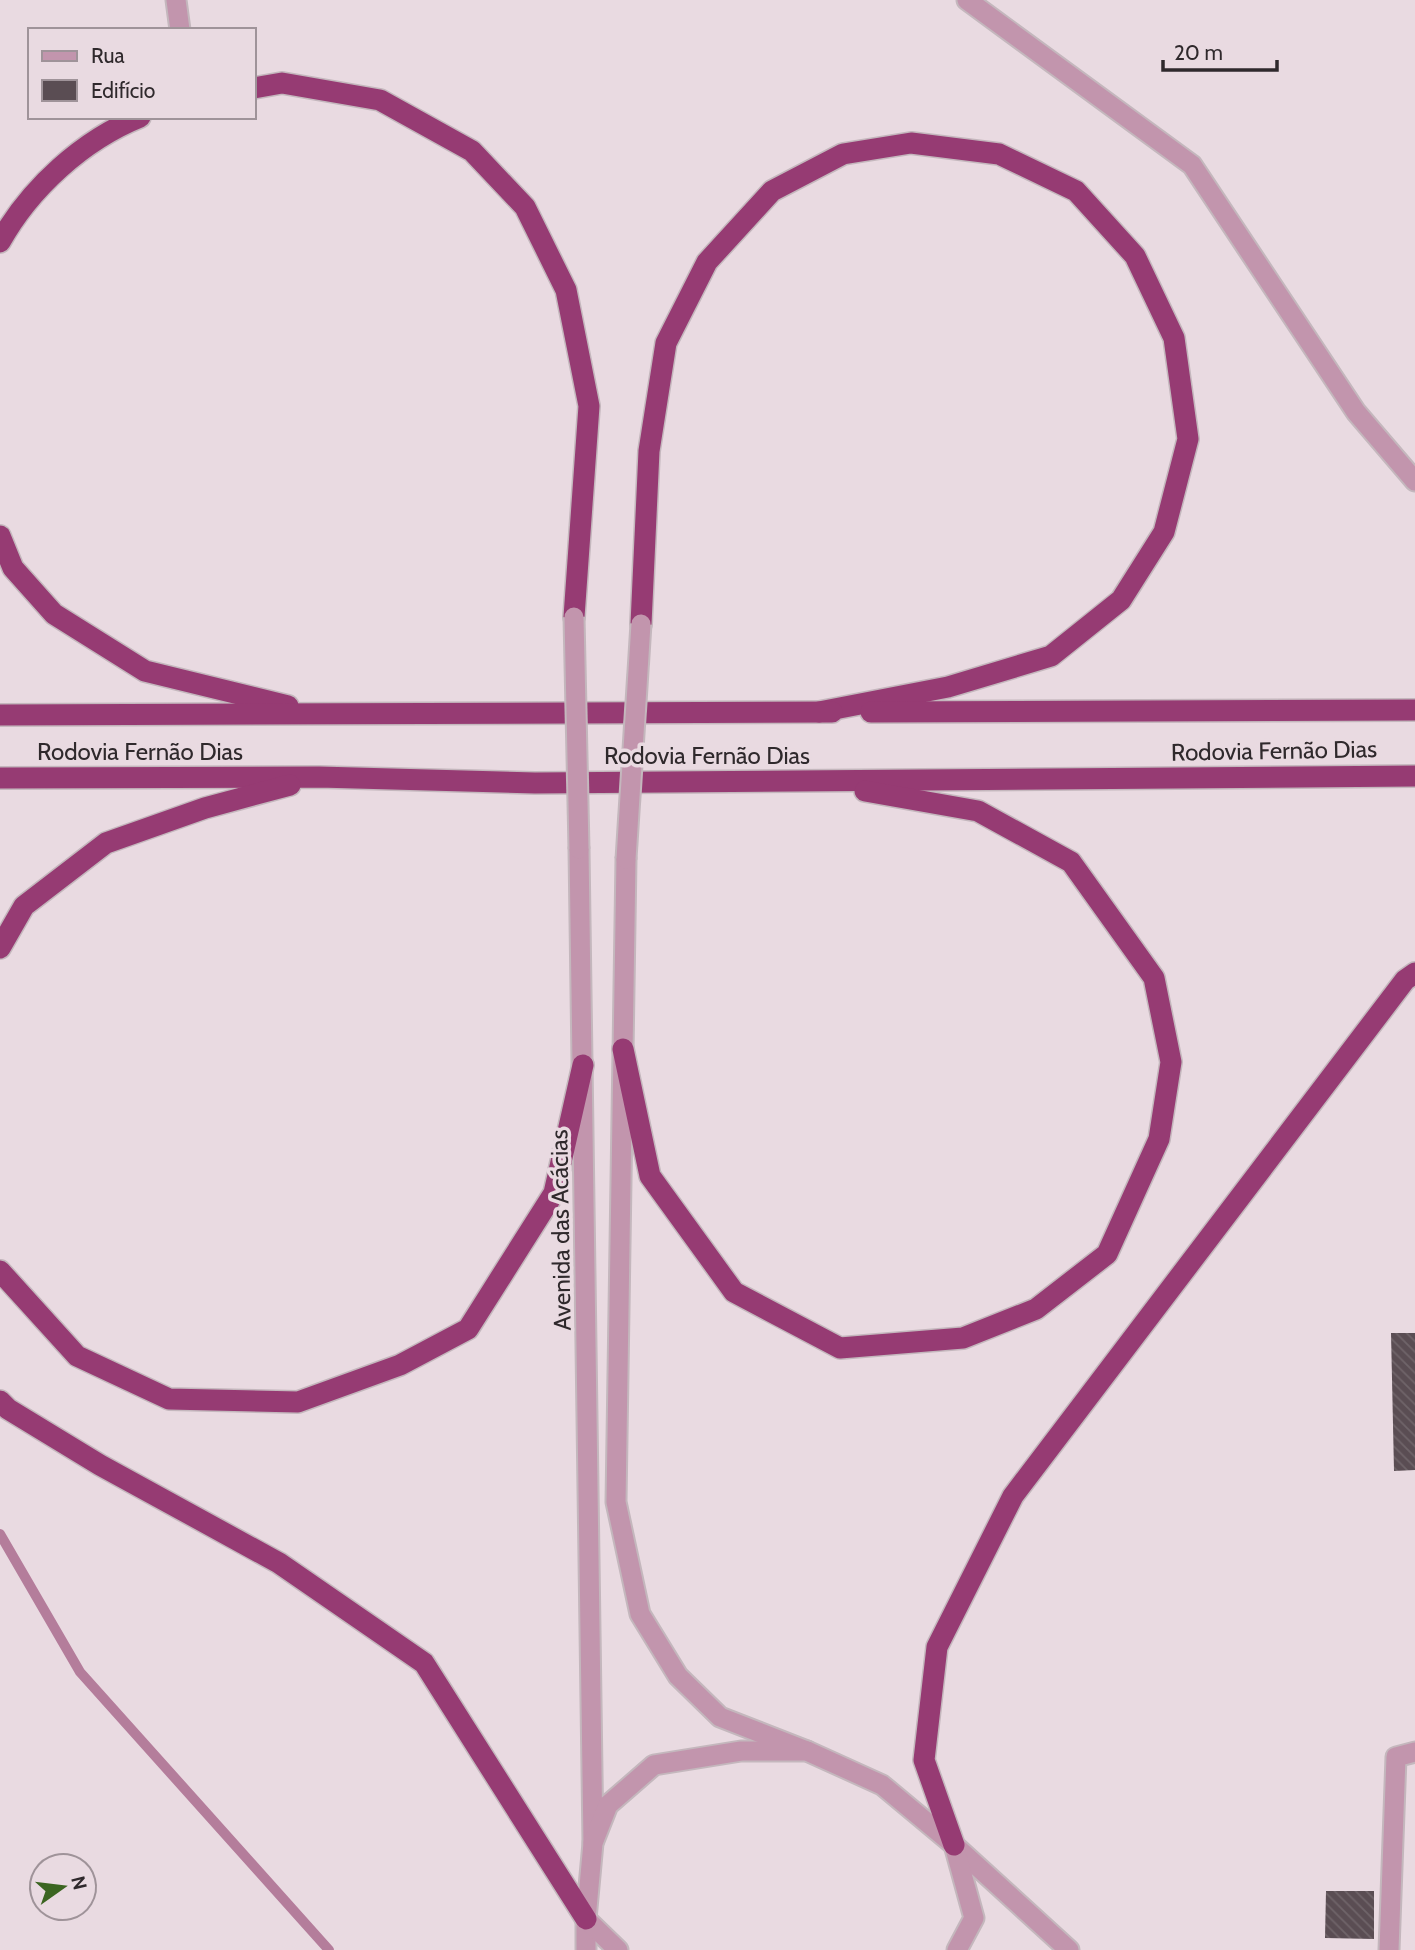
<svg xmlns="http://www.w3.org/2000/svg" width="1415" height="1950" font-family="Cabin,sans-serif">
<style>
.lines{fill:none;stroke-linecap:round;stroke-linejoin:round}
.stream{stroke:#b47d9b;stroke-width:10}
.building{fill:url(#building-back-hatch)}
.minor-casing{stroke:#c4b7bd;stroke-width:23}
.tertiary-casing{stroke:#c4b7bd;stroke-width:23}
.motorway-casing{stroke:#c4b7bd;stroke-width:24}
.minor{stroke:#c295ad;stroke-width:19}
.tertiary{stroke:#c295ad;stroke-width:19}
.motorway{stroke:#963b73;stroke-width:21}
.tertiary-bridge-casing{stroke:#c4b7bd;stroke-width:23;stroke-linecap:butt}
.tertiary-bridge{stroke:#c295ad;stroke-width:19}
.labels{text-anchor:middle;stroke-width:7;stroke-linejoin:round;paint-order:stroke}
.street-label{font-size:24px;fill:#2f292c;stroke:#e9dae1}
</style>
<defs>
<pattern id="building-back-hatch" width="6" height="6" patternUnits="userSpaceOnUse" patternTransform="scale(1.75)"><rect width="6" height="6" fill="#5a4d53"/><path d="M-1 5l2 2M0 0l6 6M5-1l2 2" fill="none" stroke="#6f6469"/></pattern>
</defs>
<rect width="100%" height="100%" fill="#e9dae1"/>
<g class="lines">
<path class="stream" d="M0 1534 80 1672 329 1950"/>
</g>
<g class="building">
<path d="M1391 1333H1415V1470L1394 1471Z"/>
<path d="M1326 1891H1374V1939L1325 1938Z"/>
</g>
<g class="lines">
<defs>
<g id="minor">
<path d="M176 0 180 30"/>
<path d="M967 0 1192 165 1356 412 1415 481"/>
<path d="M1389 1950 1396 1757 1415 1752"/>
</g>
<g id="tertiary">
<path d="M579 849 593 1843"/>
<path d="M626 859 616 1502 640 1614 678 1676 720 1717 807 1751"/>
<path d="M954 1845 1069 1950"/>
<path d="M586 1950V1919"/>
<path d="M618 1950 586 1919 593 1843 608 1805 654 1765 741 1751H807L882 1785 954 1845 974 1918 957 1950"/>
</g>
<g id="motorway">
<path d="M254 88 282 83 380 100 472 151 525 207 566 290 589 406 574 617"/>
<path d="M0 242C30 188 83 140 140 117"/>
<path d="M0 536 13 568 54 614 145 671 288 706"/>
<path d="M641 624 649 451 666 343 707 262 772 191 843 154 911 143 999 154 1076 191 1135 256 1174 338 1188 439 1164 532 1121 600 1051 656 948 687 819 712"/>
<path d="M871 712 1415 710"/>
<path d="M0 715 832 712"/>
<path d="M0 778 319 777 535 783 1415 776"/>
<path d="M0 948 24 906 106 843 205 808 290 785"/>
<path d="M623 1049 650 1176 734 1292 840 1348 963 1338 1036 1309 1107 1254 1159 1139 1171 1062 1154 978 1071 862 978 811 865 791"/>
<path d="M0 1271 77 1356 169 1399 298 1402 400 1365 468 1329 554 1193 583 1065"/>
<path d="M0 1401 8 1409 100 1465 279 1563 424 1663 586 1919"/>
<path d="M954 1845 924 1760 937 1647 1013 1496 1405 980 1415 973"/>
</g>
</defs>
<use href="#minor" class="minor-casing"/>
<use href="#tertiary" class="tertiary-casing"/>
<use href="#motorway" class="motorway-casing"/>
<use href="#minor" class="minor"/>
<use href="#tertiary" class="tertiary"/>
<use href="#motorway" class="motorway"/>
<defs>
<g id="tertiary-bridge">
<path d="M574 617 579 849"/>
<path d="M626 859 641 624"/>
</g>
</defs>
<use href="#tertiary-bridge" class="tertiary-bridge-casing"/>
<use href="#tertiary-bridge" class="tertiary-bridge"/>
</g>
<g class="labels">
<g class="street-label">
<text transform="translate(1274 751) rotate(-1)" y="8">Rodovia Fernão Dias</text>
<text x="140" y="760">Rodovia Fernão Dias</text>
<text x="707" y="764">Rodovia Fernão Dias</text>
<text transform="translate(561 1230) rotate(-91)" y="8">Avenida das Acácias</text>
</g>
</g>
<rect x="28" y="28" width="228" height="91" fill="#e9dae1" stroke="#9f9399" stroke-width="2"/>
<rect x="42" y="51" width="35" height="10" fill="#c295ad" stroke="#9f9399" stroke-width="2"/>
<text x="91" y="63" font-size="21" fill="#2f292c">Rua</text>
<rect x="42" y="80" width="35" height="21" fill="#5a4d53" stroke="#9f9399" stroke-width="2"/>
<text x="91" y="98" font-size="21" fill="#2f292c">Edifício</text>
<g transform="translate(63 1887) rotate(76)"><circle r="33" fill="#e9dae1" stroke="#9f9399" stroke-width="2"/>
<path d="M0-5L12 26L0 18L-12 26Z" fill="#3b6521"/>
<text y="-10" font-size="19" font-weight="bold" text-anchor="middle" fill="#2f292c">N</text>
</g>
<path d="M1163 60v10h114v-10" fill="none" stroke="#2f292c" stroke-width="3.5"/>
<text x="1174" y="60" font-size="21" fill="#2f292c" stroke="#e9dae1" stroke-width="5" paint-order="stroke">20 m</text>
</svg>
